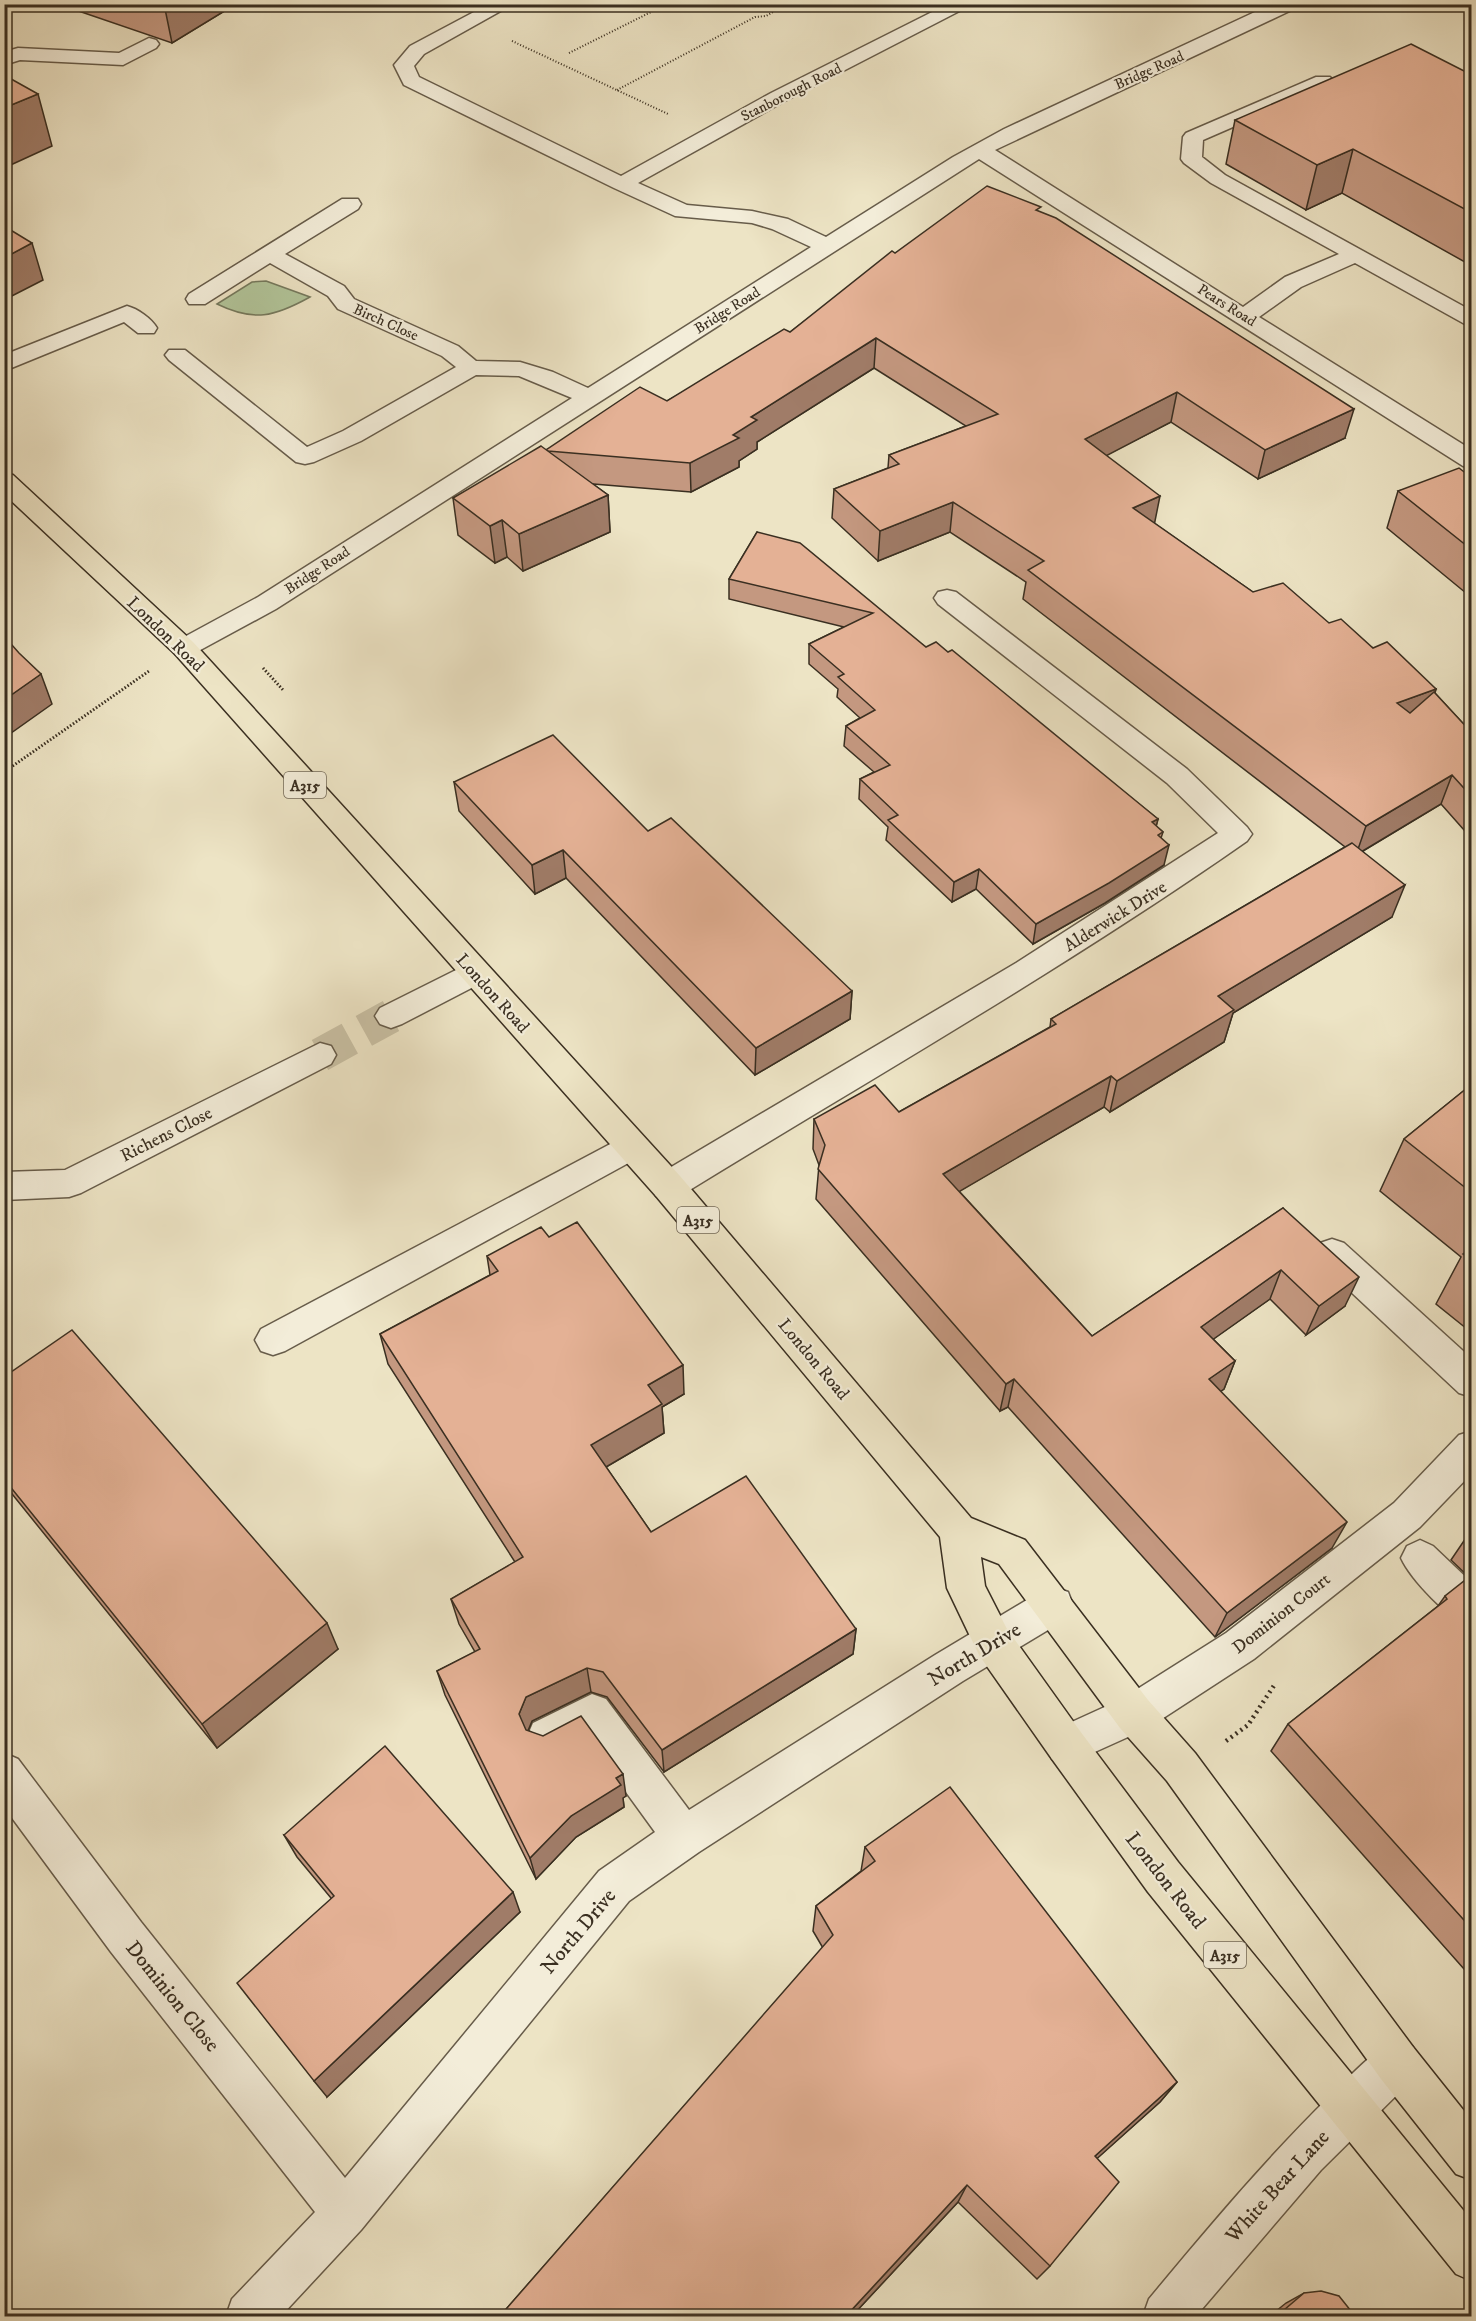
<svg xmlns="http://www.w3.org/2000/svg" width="1476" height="2321" font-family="'IM FELL DW Pica',serif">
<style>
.green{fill:#b2c59a;stroke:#767a5e;stroke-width:1.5}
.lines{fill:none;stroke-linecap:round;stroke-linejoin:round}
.minor-tunnel{stroke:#c9c0a4;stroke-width:34;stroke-dasharray:34 16;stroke-linecap:butt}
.minor-casing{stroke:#675c4a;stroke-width:3}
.major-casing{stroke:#3a2f21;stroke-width:3}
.path-far2{stroke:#3a2f21;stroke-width:2;stroke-dasharray:1 2;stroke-linecap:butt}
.path-far1{stroke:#3a2f21;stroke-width:3;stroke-dasharray:1.5 2;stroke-linecap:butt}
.path{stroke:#3a2f21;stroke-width:4.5;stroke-dasharray:2 4;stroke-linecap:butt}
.minor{fill:#f3edd9;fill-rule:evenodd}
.major{fill:#ede4c5;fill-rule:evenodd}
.wall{fill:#c49880;stroke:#3a2f21;stroke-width:1.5}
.shaded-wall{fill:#a07c68;stroke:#3a2f21;stroke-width:1.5}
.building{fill:#e4b195;stroke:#3a2f21;stroke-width:1.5}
.labels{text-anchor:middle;stroke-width:4.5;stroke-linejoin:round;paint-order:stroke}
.far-street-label{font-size:15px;fill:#3a2f21;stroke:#f3edd9}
.shield{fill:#f3edd9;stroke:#726858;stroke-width:1.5}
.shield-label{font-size:16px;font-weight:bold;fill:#3a2f21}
.street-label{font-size:18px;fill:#3a2f21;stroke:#f3edd9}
.near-street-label{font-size:21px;fill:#3a2f21;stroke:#f3edd9}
</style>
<rect width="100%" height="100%" fill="#ede4c5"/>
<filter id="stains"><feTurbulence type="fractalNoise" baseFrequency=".00333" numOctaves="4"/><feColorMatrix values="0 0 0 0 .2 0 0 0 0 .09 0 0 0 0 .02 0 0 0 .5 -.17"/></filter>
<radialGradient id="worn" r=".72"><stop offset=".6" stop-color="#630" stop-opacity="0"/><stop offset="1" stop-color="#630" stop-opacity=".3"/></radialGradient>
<path class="green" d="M266 281 310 297C274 317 254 322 217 304L252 282Z"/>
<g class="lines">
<path class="minor-tunnel" d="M320 1055 391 1016"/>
<defs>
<g id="minor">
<path d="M489 4H513L424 54 414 66 419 77 621 176 771 93 948 4H973L785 101 638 183 687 205 752 211 788 219 826 237 953 157 1004 129 1272 4H1298L1296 8 995 150 1243 307 1285 277 1339 254 1211 183 1184 163 1181 159 1183 137 1186 133 1316 77H1330L1333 81 1330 85 1203 140 1202 157 1225 175 1472 311V328L1355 263 1301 287 1259 317 1472 450V468L1463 466 979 159 276 609 193 654 184 657 175 654 171 648 175 642 258 597 572 398 519 376 476 375 361 441 314 462 305 464 296 462 169 360 165 355 169 350H185L307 447 343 431 456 367 442 356 338 309 328 296 270 263 205 304H189L186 299 189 294 342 199H358L361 204 358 209 285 254 344 286 354 299 458 346 476 361 520 362 553 372 588 388 811 247 772 229 752 223 675 216 614 188 404 85 394 65 410 46Z"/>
<path d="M149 38 156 40 159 44 156 48 123 65 20 60 4 65V52L18 48 119 53Z"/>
<path d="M127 306C138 309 151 318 157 328L154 333H138L124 322 4 371V355Z"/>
<path d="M947 590 956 592 1187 769 1247 827 1252 834 1247 841C1064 969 870 1079 680 1196L668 1200 656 1196 651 1186 656 1176 1016 963 1218 833 1167 783 938 604 934 598 938 592Z"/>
<path d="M474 961 485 965 489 973 485 981 402 1024 391 1028 380 1024 375 1016 380 1008Z"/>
<path d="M320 1043 331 1046 336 1055 331 1064 81 1193 69 1197 4 1200V1172L65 1170Z"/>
<path d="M631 1133 643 1137 647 1146 643 1155 285 1351 273 1355 261 1351 255 1340 261 1329Z"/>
<path d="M1332 1239 1344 1243 1472 1359V1397L1459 1393 1320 1263 1315 1253 1320 1243Z"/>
<path d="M1472 1431V1473L1420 1527 1254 1659 1148 1728 1066 1765 1052 1759 1046 1745 1052 1731 1120 1700 1226 1633 1394 1503 1459 1435Z"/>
<path d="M1420 1540 1433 1546 1472 1583V1628C1449 1619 1411 1580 1401 1558L1407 1546Z"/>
<path d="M1054 1587 1068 1592 1073 1605 1068 1618 963 1681 699 1852 629 1901 361 2230 281 2316H226L232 2299 315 2212 111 1952 4 1807V1753L18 1759 141 1922 345 2178 599 1871 655 1832 586 1737 547 1757 533 1751 527 1737 533 1723 592 1694 606 1699 689 1810 935 1655 1040 1592Z"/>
<path d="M1397 2041 1413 2047 1419 2063 1413 2079 1321 2170 1196 2316H1143L1149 2299C1207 2229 1265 2160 1330 2096 1351 2076 1370 2052 1397 2041Z"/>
</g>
<path id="major" d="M4 473 13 475 193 642 680 1176 971 1518 1025 1540 1148 1700 1195 1753 1413 2047 1472 2121V2180L1456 2174 1381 2079 1167 1781 1120 1728 999 1564 981 1557 985 1586 1007 1629 1080 1731 1178 1862 1472 2221V2281L1456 2274 1148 1892 1052 1759 979 1655 947 1588 940 1537 656 1196 175 654 4 494Z"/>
</defs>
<use href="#minor" class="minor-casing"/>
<use href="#major" class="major-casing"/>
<g class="path-far2">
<path d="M512 41 668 114"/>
<path d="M569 53 667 4"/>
<path d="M617 90 755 17 766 16 787 4"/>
</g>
<g class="path-far1">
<path d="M263 668 284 691"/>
<path d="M4 772 149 671"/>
</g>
<path class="path" d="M1226 1741 1248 1725 1275 1684"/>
<use href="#minor" class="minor"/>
<use href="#major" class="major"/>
</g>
<g class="wall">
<path d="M58 4H236L172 43Z"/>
<path d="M1472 75V266L1342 193 1306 210 1226 164 1235 120Z"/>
<path d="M1040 212 1345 438 1258 479 1171 422 1106 455 1154 523 1253 592 1329 623 1373 648 1436 689 1435 693 1472 733V839L1441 804 1363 851 1392 917 1233 1013 1224 1042 1110 1112 1104 1107 959 1191 1092 1336 1283 1208 1345 1306 1306 1335 1270 1299 1213 1339 1235 1361 1224 1389 1220 1392 1332 1548 1215 1637 1008 1407 1000 1411 816 1199 819 1165 813 1149 814 1119 899 1112 1050 1027 1051 1019 1345 847 1023 599 1026 582 950 532 878 561 832 518 834 489 888 468 889 455 966 426 874 368 757 442V449L739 461V467L691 492 593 484 608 495 610 532 523 571 507 557 495 563 458 535 453 498 546 450 667 401 790 332 895 253Z"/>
<path d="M1472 282V303L1466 300Z"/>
<path d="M1472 478V598L1387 528 1398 491Z"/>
<path d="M757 532 926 647 948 652 1158 819 1156 826 1163 832 1161 838 1164 865 1105 903 1033 944 976 889 952 902 886 840 888 827 859 799 860 779 874 772 844 746 846 726 860 718 837 697 838 689 809 664V644L844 627 729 599V579Z"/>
<path d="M454 782 648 831 852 991 850 1019 755 1075 566 878 535 894 459 811Z"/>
<path d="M1472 1084V1333L1436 1304 1461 1257 1380 1191 1404 1139Z"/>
<path d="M549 1237 684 1394 662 1407 664 1433 606 1467 651 1532 856 1629 853 1654 664 1772 607 1697 591 1692 532 1721 528 1730 626 1796 623 1798 624 1807 576 1837 536 1879 445 1695 437 1671 475 1652 459 1624 451 1599 515 1562 388 1364 380 1334 490 1275 487 1256Z"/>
<path d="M4 1377 338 1649 217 1748 4 1484Z"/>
<path d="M1472 1529V1580L1451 1560Z"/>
<path d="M1472 1586V1978L1271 1751 1288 1724 1438 1606 1445 1596Z"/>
<path d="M284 1835 520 1912 327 2097 331 1898 297 1857Z"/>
<path d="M865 1847 1177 2082 1160 2102 1097 2158 1050 2266 1037 2279 958 2202 852 2316H500L823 1948 813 1931 816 1906 861 1871Z"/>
<path d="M1304 2293 1355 2316H1270L1286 2303Z"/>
</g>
<g class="shaded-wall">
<path d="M164 4H236L172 43Z"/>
<path d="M38 94 52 146 4 168V108Z"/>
<path d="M1353 149 1342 193 1306 210 1317 165Z"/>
<path d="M32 243 43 280 4 300V258Z"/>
<path d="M876 338 874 368 757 442V449L739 461V467L691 492 690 463 733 435 751 417Z"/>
<path d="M1177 392 1171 422 1081 469 1085 439Z"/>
<path d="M1354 409 1345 438 1258 479 1265 450Z"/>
<path d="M608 495 610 532 523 571 519 534Z"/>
<path d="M1160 496 1154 526 1133 508Z"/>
<path d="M953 502 950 532 878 561 880 531Z"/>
<path d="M502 520 507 557 495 563 490 526Z"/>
<path d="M41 674 52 704 4 738V700Z"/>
<path d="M1436 689 1425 718 1387 732 1397 703Z"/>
<path d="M1452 775 1441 804 1356 855 1366 826Z"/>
<path d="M1158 819 1153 839 1152 822Z"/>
<path d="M1169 845 1164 865 1105 903 1033 944 1036 924Z"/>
<path d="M563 850 566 878 535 894 532 865Z"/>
<path d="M979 869 976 889 952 902 954 882Z"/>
<path d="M1405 885 1392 917 1233 1013 1224 1042 1110 1112 1117 1081 1218 996Z"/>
<path d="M852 991 850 1019 755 1075 756 1048Z"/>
<path d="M1111 1076 1104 1107 938 1204 943 1174Z"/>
<path d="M1281 1270 1270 1299 1191 1355 1201 1327Z"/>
<path d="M1359 1277 1345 1306 1306 1335 1319 1306Z"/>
<path d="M1235 1361 1224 1389 1198 1407 1209 1379Z"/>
<path d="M683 1365 684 1394 662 1407 664 1433 594 1474 591 1445 648 1385Z"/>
<path d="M1014 1379 1008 1407 1000 1411 1006 1384Z"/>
<path d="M1347 1522 1332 1548 1215 1637 1227 1613Z"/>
<path d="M327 1623 338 1649 217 1748 202 1724Z"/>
<path d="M856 1629 853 1654 664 1772 662 1750Z"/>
<path d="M587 1668 591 1692 532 1721 525 1738 519 1714 526 1697Z"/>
<path d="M623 1774 626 1796 623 1798 624 1807 576 1837 536 1879 530 1858 571 1816 616 1778Z"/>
<path d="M513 1892 520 1912 327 2097 314 2081Z"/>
<path d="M1177 2082 1160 2102 1081 2173 1095 2156Z"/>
<path d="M967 2185 958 2202 852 2316H846Z"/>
</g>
<g class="building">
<path d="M1411 44 1472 75V213L1353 149 1317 165 1235 120Z"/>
<path d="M4 75 38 94 4 108Z"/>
<path d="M987 186 1041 207 1036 210 1056 218 1354 409 1265 450 1177 392 1085 439 1160 496 1133 508 1253 592 1283 583 1329 623 1341 619 1373 648 1387 642 1436 689 1397 703 1410 713 1434 692 1472 733V797L1452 775 1366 826 1028 570 1044 561 953 502 880 531 834 489 899 464 889 455 998 414 876 338 751 417 757 420 733 435 739 438 690 463 548 451 546 450 640 387 667 401 784 329 790 332 892 251 895 253Z"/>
<path d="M4 226 32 243 4 258Z"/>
<path d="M541 446 608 495 519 534 502 520 490 526 453 498Z"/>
<path d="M1459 468 1472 478V550L1398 491Z"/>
<path d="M757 532 800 543 926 647 936 642 948 652 952 650 1158 819 1152 822 1163 832 1158 835 1169 845 1109 883 1036 924 979 869 954 882 888 820 898 815 860 779 890 765 846 726 875 710 838 677 844 674 809 644 873 613 729 579Z"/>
<path d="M4 636 19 653 41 674 4 700Z"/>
<path d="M553 735 648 831 671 818 852 991 756 1048 563 850 532 865 454 782Z"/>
<path d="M1352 843 1405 885 1218 996 1234 1010 1117 1081 1111 1076 943 1174 1092 1336 1283 1208 1359 1277 1319 1306 1281 1270 1201 1327 1235 1361 1209 1379 1347 1522 1227 1613 1014 1379 1006 1384 818 1169 825 1145 814 1119 875 1085 899 1112 1056 1024 1051 1019Z"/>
<path d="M1472 1084V1193L1404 1139Z"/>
<path d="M577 1222 683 1365 648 1385 662 1404 591 1445 651 1532 746 1476 856 1629 662 1750 603 1672 587 1668 526 1697 519 1714 526 1730 543 1736 581 1716 623 1774 616 1778 621 1785 571 1816 530 1858 437 1671 480 1649 451 1599 523 1557 380 1334 498 1271 487 1256 541 1227 549 1237Z"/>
<path d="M1472 1247V1261L1463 1254Z"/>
<path d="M72 1330 327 1623 202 1724 4 1479V1377Z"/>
<path d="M1464 1581 1472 1586V1929L1288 1724 1447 1599 1445 1596Z"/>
<path d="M385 1746 513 1892 314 2081 237 1983 334 1896 284 1835Z"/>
<path d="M950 1787 1177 2082 1095 2156 1119 2182 1050 2266 967 2185 846 2316H500L833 1935 816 1906 875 1861 865 1847Z"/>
<path d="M1321 2291 1339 2296 1355 2316H1277L1304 2293Z"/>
</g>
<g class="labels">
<g class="far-street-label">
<text transform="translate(1149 70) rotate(-24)" y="5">Bridge Road</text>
<text transform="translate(791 92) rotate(-27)" y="5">Stanborough Road</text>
<text transform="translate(1227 305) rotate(32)" y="5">Pears Road</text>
<text transform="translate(727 310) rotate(-32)" y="5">Bridge Road</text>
<text transform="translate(386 322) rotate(24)" y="5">Birch Close</text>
<text transform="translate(317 570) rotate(-33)" y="5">Bridge Road</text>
</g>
<g class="shield">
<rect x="284" y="772" width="42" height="26" rx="4.5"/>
<rect x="677" y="1207" width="42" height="26" rx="4.5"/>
<rect x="1204" y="1942" width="42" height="26" rx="4.5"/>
</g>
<g class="shield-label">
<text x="305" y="791">A315</text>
<text x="698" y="1226">A315</text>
<text x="1225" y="1961">A315</text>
</g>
<g class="street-label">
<text transform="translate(166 634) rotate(44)" y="6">London Road</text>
<text transform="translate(1115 916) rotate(-32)" y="6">Alderwick Drive</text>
<text transform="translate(493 993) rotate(48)" y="6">London Road</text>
<text transform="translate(166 1134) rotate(-27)" y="6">Richens Close</text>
<text transform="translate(814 1359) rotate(50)" y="6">London Road</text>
<text transform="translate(1281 1613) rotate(-38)" y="6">Dominion Court</text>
</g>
<g class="near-street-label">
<text transform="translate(974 1654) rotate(-31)" y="7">North Drive</text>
<text transform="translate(1166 1880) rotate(52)" y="7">London Road</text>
<text transform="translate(578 1931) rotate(-50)" y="7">North Drive</text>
<text transform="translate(173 1996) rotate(51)" y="7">Dominion Close</text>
<text transform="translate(1277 2186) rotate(-48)" y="7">White Bear Lane</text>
</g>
</g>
<rect width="1476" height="2321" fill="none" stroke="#ede4c5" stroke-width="24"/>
<rect x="6" y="6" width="1464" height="2309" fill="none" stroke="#3a2f21" stroke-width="3"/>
<rect x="12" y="12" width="1452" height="2297" fill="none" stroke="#3a2f21" stroke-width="1.5"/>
<rect width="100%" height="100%" filter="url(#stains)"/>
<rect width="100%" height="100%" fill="url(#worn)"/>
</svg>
